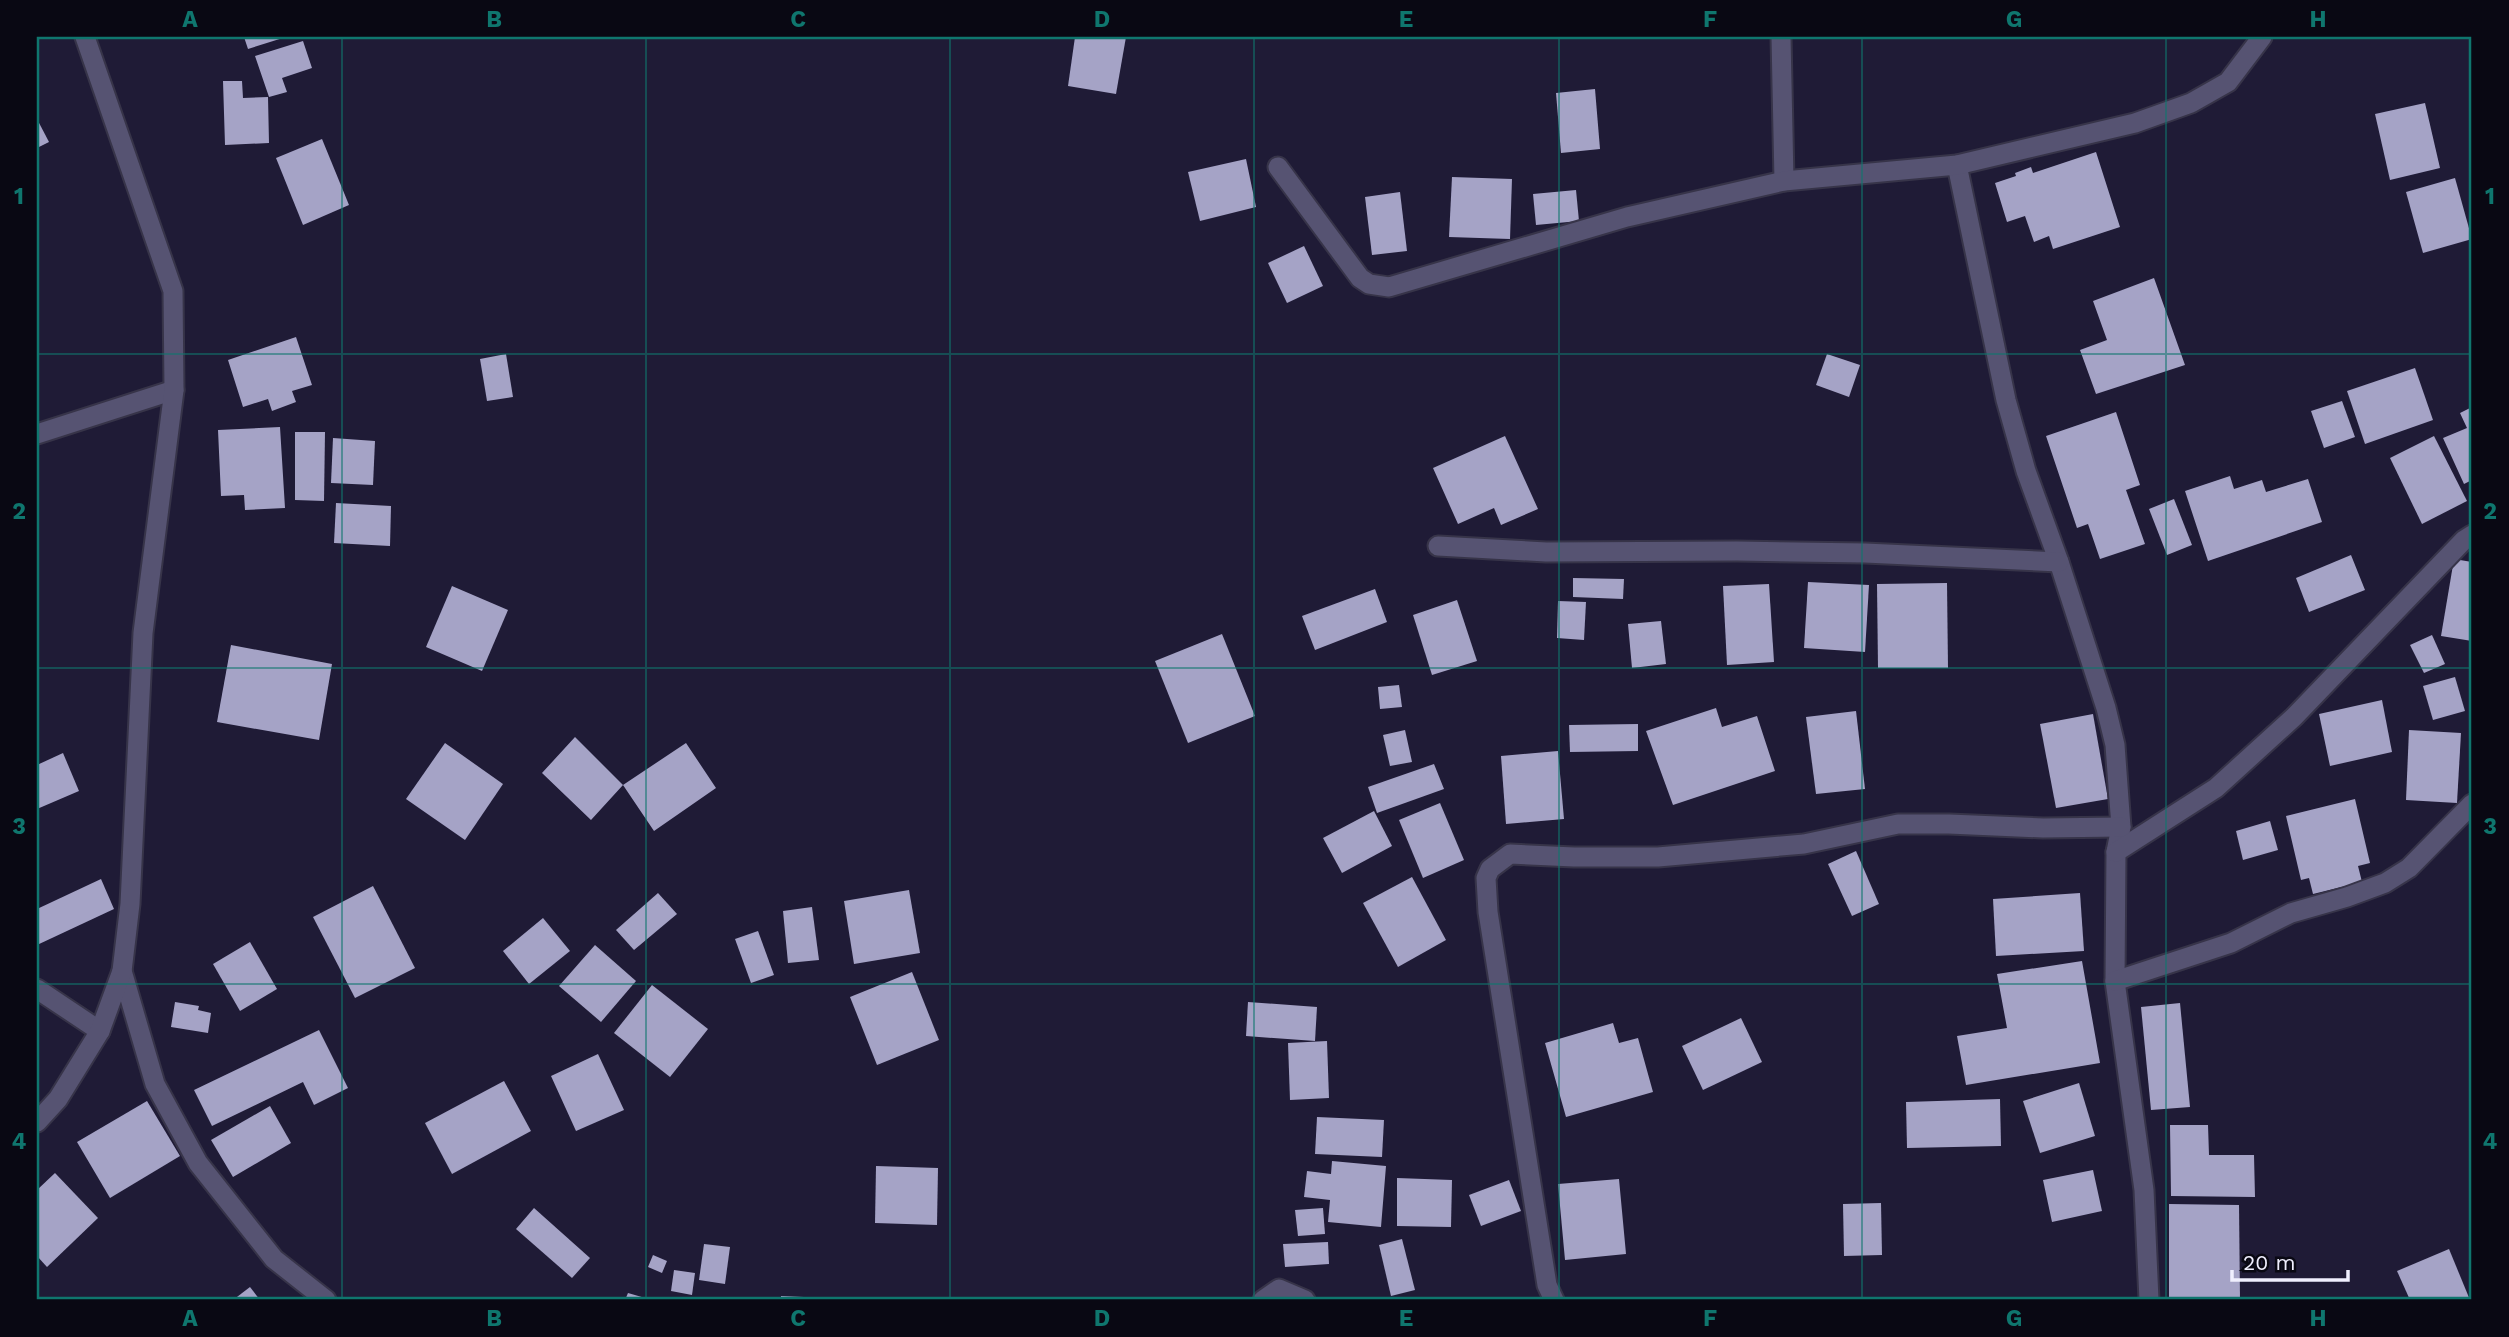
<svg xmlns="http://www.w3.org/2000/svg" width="2509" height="1337" font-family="'Work Sans',sans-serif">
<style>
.building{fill:#a5a3c6}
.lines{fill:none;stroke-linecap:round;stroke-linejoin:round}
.minor-casing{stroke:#373449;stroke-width:23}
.minor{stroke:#565372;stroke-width:19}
.grid{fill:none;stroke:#0f766e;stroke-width:2;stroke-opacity:0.55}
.neatline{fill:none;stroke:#0f766e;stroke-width:2.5}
.grid-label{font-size:23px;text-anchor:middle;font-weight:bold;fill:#0f766e}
</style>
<rect width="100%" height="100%" fill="#1f1b36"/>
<g class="building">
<path d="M244 37H286L248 49Z"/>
<path d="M1075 37H1126L1116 94 1068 86Z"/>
<path d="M303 41 312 68 282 78 287 92 269 97 255 56Z"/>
<path d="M223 81H242L243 98 268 97 269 143 225 145Z"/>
<path d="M1595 89 1600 149 1561 153 1556 93Z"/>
<path d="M2425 103 2440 168 2390 180 2375 114Z"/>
<path d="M37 119 49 142 37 148Z"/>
<path d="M322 139 349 205 303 225 276 158Z"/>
<path d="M2096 152 2120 227 2053 249 2049 236 2034 242 2025 216 2007 222 1995 183 2016 176 2015 173 2031 167 2033 173Z"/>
<path d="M1246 159 1256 207 1200 221 1188 172Z"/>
<path d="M1452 177 1512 179 1510 239 1449 237Z"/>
<path d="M2455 178 2472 239 2423 253 2406 192Z"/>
<path d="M1576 190 1579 221 1536 225 1533 194Z"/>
<path d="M1400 192 1407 251 1372 255 1365 197Z"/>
<path d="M1304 246 1323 286 1287 303 1268 263Z"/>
<path d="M2154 278 2185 365 2096 394 2080 350 2107 340 2093 301Z"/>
<path d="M296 337 312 385 292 391 296 402 272 411 268 399 243 407 228 360Z"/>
<path d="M506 354 513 397 487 401 480 359Z"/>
<path d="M1827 354 1860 365 1849 397 1816 385Z"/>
<path d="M2415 368 2433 420 2365 444 2347 391Z"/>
<path d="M2342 401 2355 437 2324 448 2311 411Z"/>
<path d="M2472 407V480L2464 484 2443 438 2467 428 2460 413Z"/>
<path d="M2116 412 2140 485 2126 490 2145 544 2100 559 2088 524 2077 528 2046 436Z"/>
<path d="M280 427 285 508 245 510 244 495 221 496 218 430Z"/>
<path d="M295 432H325L324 501 295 500Z"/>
<path d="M1505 436 1538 509 1501 525 1494 508 1458 524 1433 468Z"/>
<path d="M2434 436 2467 501 2422 524 2390 458Z"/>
<path d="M333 438 375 441 373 485 331 483Z"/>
<path d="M2230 476 2234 489 2262 480 2266 492 2308 479 2322 522 2208 561 2185 491Z"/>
<path d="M2174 499 2192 545 2167 555 2149 509Z"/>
<path d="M336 503 391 506 390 546 334 543Z"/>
<path d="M2351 555 2365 590 2309 612 2296 578Z"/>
<path d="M2454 559 2472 562V641L2441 636Z"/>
<path d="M1573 578 1624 579 1623 599 1573 597Z"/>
<path d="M1808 582 1869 585 1865 652 1804 648Z"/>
<path d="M1947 583 1948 668H1878L1877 584Z"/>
<path d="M1769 584 1774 662 1727 665 1723 586Z"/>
<path d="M452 586 508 610 482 671 426 647Z"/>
<path d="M1375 589 1387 622 1315 650 1302 616Z"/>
<path d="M1457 600 1477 661 1432 675 1413 615Z"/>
<path d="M1558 601 1586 602 1584 640 1557 638Z"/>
<path d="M1661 621 1666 664 1632 668 1628 624Z"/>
<path d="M1222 634 1255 716 1188 743 1155 661Z"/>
<path d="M2432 635 2445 664 2424 673 2410 645Z"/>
<path d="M231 645 332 664 319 740 217 722Z"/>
<path d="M2455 677 2465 711 2433 720 2423 686Z"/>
<path d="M1399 685 1402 707 1380 709 1378 687Z"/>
<path d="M2382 700 2392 752 2330 766 2319 714Z"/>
<path d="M1716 708 1722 727 1757 716 1775 771 1673 805 1646 731Z"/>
<path d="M1856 711 1865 789 1816 794 1806 717Z"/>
<path d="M2093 714 2108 799 2056 808 2040 724Z"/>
<path d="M1638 724V751L1570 752 1569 725Z"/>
<path d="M1405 730 1412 762 1390 766 1383 735Z"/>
<path d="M2409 730 2461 733 2457 803 2406 800Z"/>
<path d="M575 737 623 785 686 743 716 788 654 831 623 785 591 820 542 773Z"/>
<path d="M445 743 503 784 465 840 406 799Z"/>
<path d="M1558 751 1564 819 1506 824 1501 756Z"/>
<path d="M63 753 79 791 37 809V765Z"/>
<path d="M1434 764 1444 789 1377 813 1368 787Z"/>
<path d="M2355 799 2370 863 2358 866 2362 882 2313 894 2309 878 2301 880 2286 816Z"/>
<path d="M1440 803 1464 860 1423 878 1399 820Z"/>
<path d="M1374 811 1392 846 1342 873 1323 838Z"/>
<path d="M2270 821 2278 850 2243 860 2236 831Z"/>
<path d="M1856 851 1879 904 1852 916 1828 864Z"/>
<path d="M1412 877 1446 940 1398 967 1363 903Z"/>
<path d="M101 879 114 909 37 945V909Z"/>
<path d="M373 886 415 968 355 998 313 917Z"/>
<path d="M909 890 920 953 854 964 844 901Z"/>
<path d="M658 893 677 914 634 950 616 930Z"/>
<path d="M2080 893 2084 951 1996 956 1993 899Z"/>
<path d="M812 907 819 960 788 963 783 911Z"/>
<path d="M543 918 570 951 529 984 503 951Z"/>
<path d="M758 931 774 975 751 983 735 939Z"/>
<path d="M250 942 277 989 240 1011 213 964Z"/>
<path d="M595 945 636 981 601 1022 559 986Z"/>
<path d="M2082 961 2100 1063 1966 1085 1957 1036 2007 1028 1997 974Z"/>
<path d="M912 972 939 1040 877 1065 850 997Z"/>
<path d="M652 985 708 1029 670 1077 614 1033Z"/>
<path d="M175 1002 199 1006 198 1010 211 1013 208 1033 171 1027Z"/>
<path d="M1248 1002 1317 1007 1315 1041 1246 1036Z"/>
<path d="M2180 1003 2190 1107 2151 1110 2141 1007Z"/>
<path d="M1741 1018 1762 1062 1703 1090 1682 1046Z"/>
<path d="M1613 1023 1619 1043 1638 1038 1653 1092 1566 1117 1545 1043Z"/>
<path d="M319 1030 348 1088 314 1105 303 1082 212 1126 194 1090Z"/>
<path d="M1327 1041 1329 1098 1290 1100 1288 1043Z"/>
<path d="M598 1054 624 1110 576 1131 551 1076Z"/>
<path d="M504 1081 531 1131 452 1174 425 1123Z"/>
<path d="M2079 1083 2095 1136 2040 1153 2023 1101Z"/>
<path d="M2000 1099 2001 1146 1907 1148 1906 1102Z"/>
<path d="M147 1101 180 1156 110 1198 77 1142Z"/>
<path d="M270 1106 291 1143 233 1177 211 1140Z"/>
<path d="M1317 1117 1384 1120 1382 1157 1315 1154Z"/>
<path d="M2170 1125H2208L2209 1155H2254L2255 1197 2171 1196Z"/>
<path d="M1332 1161 1386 1166 1381 1227 1328 1222 1330 1200 1304 1197 1307 1171 1331 1174Z"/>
<path d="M876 1166 938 1168 937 1225 875 1223Z"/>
<path d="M2093 1170 2102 1211 2052 1222 2043 1180Z"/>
<path d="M55 1173 98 1218 47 1267 37 1256V1190Z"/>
<path d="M1397 1178 1452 1180 1451 1227 1397 1226Z"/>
<path d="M1619 1179 1626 1254 1565 1260 1558 1184Z"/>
<path d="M1509 1180 1521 1211 1481 1226 1469 1195Z"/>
<path d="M1881 1203 1882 1255 1844 1256 1843 1204Z"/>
<path d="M2169 1204 2239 1205 2240 1300H2169Z"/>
<path d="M534 1208 590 1258 572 1278 516 1229Z"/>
<path d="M1323 1208 1325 1234 1298 1236 1295 1210Z"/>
<path d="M1402 1239 1415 1290 1391 1296 1379 1245Z"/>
<path d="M1328 1242 1329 1264 1285 1267 1283 1244Z"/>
<path d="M704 1244 730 1247 725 1284 699 1280Z"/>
<path d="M2449 1249 2470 1300H2410L2397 1271Z"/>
<path d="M653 1255 667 1261 662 1273 648 1267Z"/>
<path d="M674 1270 695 1273 692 1295 671 1291Z"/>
<path d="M250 1287 260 1300H233Z"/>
<path d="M628 1293 652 1300H625Z"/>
<path d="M781 1296 827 1298V1300H781Z"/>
</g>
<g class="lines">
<defs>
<g id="minor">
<path d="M1781 37 1784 181"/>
<path d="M1957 165 2006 400 2026 471 2059 562 2106 708 2115 745 2121 827 2116 852 2115 981 2144 1190 2149 1300"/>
<path d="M1278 167 1360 278 1369 284 1389 287 1627 217 1784 181 1957 165 2135 123 2191 103 2228 82 2262 37"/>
<path d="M37 434 174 390"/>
<path d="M1438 546 1546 552 1737 551 1865 553 2059 562"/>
<path d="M2116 852 2216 788 2294 717 2464 540 2472 535"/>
<path d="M122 971 155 1084 198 1163 274 1259 326 1300"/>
<path d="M2115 981 2231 943 2291 913 2347 897 2385 883 2409 868 2472 804"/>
<path d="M37 989 100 1031"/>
<path d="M37 1122 58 1099 100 1031 122 971 130 904 143 633 174 390 173 291 85 37"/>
<path d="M1263 1300 1279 1289 1305 1300"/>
<path d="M1554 1300 1547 1285 1488 912 1486 878 1490 869 1510 854 1574 857H1658L1804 844 1898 824H1949L2043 828 2121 827"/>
</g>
</defs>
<use href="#minor" class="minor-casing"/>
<use href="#minor" class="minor"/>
</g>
<path class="grid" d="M342 37V1300M646 37V1300M950 37V1300M1254 37V1300M1559 37V1300M1862 37V1300M2166 37V1300M37 354H2472M37 668H2472M37 984H2472"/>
<rect width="2509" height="1337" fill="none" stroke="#090813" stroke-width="77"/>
<path d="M2232 1270v10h116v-10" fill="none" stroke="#f0effe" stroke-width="3.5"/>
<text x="2243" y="1270" font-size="21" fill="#f0effe" stroke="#090813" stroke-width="5" paint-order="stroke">20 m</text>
<rect x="38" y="38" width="2432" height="1260" class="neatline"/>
<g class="grid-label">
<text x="190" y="27">A</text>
<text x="494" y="27">B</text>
<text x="798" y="27">C</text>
<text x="1102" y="27">D</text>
<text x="1406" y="27">E</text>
<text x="1710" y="27">F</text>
<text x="2014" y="27">G</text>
<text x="2318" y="27">H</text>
<text x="19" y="204">1</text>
<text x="2490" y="204">1</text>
<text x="19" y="519">2</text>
<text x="2490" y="519">2</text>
<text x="19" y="834">3</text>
<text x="2490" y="834">3</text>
<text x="19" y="1149">4</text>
<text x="2490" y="1149">4</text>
<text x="190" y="1326">A</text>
<text x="494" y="1326">B</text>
<text x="798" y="1326">C</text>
<text x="1102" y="1326">D</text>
<text x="1406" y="1326">E</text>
<text x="1710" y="1326">F</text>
<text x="2014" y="1326">G</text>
<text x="2318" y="1326">H</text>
</g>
</svg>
